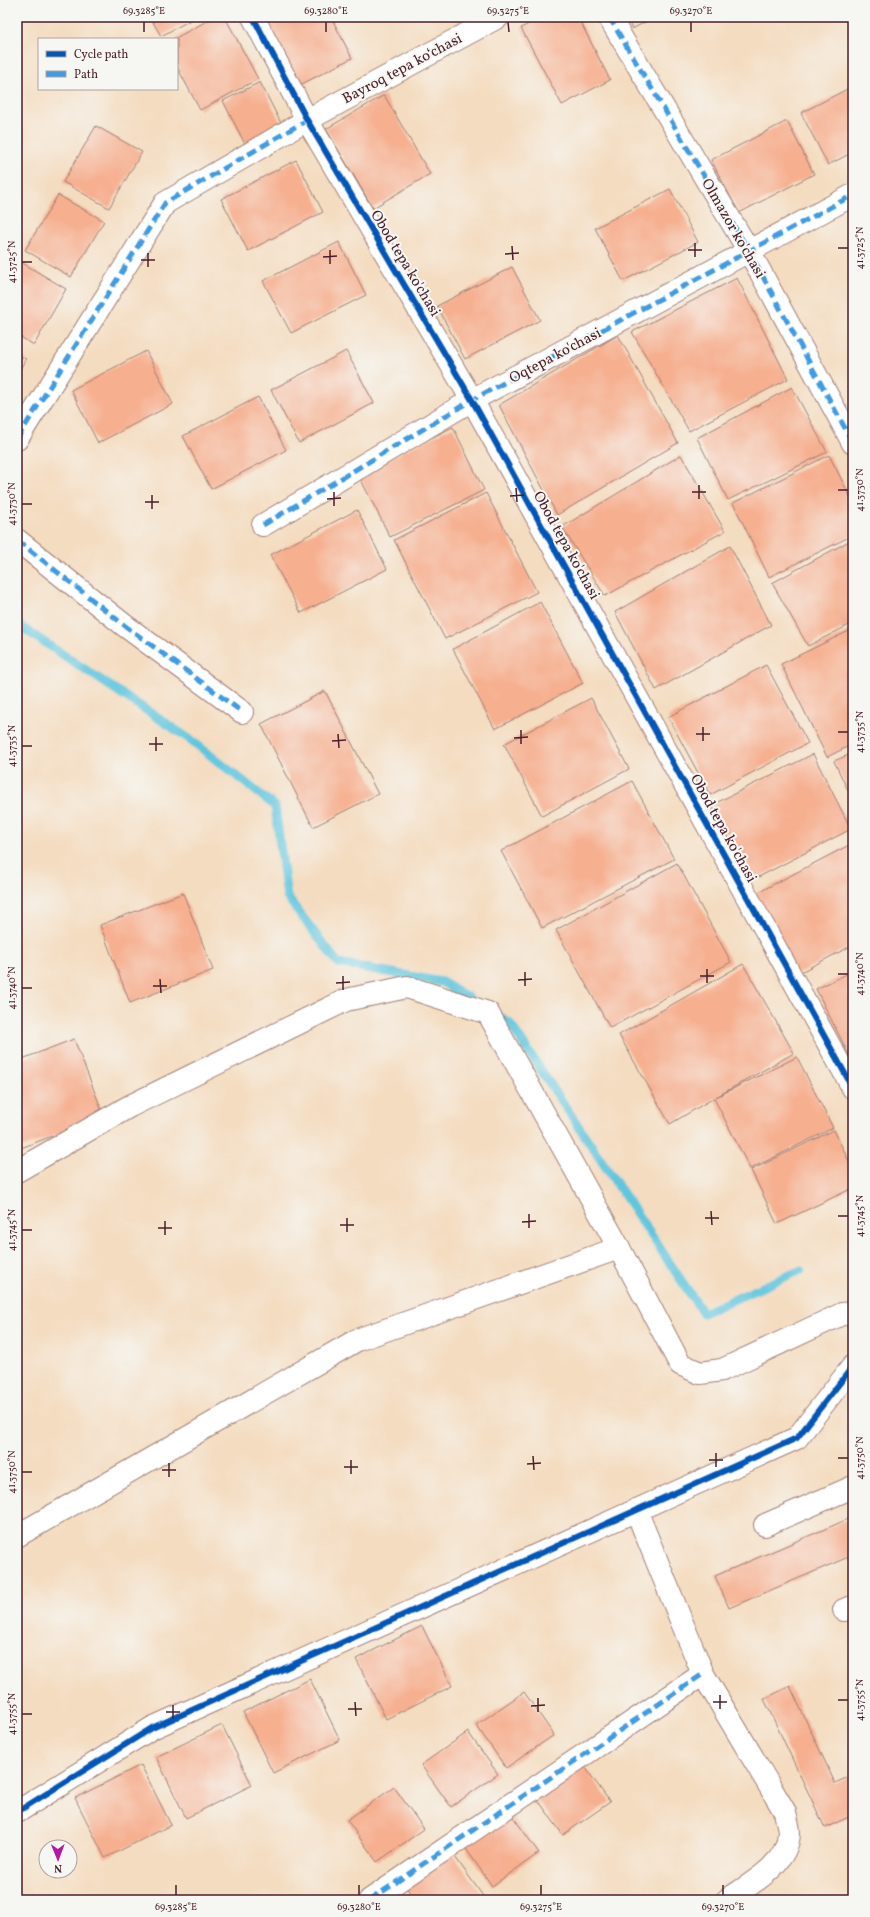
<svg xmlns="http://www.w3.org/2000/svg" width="870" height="1917" font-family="Vollkorn,serif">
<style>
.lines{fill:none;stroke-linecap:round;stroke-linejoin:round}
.stream{stroke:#60c6de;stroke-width:9}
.building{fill:#f6af8f}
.minor-casing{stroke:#9f7e76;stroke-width:24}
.minor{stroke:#fff;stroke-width:22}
.quiet{stroke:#409be1;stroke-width:5;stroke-dasharray:10 5;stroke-linecap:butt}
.cycleway-casing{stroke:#f6f6f2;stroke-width:8}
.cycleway{stroke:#0057b8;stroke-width:6}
.ticks{fill:none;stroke:#4a1f2b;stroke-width:1.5}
.labels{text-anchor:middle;stroke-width:4;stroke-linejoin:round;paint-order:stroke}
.street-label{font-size:15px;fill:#4a1f2b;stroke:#f6f6f2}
.neatline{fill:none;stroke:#4a1f2b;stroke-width:1.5}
.ticks-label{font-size:10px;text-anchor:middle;fill:#4a1f2b}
</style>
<rect width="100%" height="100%" fill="#f6f6f2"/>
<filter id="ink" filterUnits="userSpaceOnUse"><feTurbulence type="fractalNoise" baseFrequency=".025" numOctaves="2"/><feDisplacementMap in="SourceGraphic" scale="8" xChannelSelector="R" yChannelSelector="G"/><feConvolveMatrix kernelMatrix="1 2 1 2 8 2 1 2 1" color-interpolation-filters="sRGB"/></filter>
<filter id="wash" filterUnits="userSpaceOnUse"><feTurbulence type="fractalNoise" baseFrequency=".012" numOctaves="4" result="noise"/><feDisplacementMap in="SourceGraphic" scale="16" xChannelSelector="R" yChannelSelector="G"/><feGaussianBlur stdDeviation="0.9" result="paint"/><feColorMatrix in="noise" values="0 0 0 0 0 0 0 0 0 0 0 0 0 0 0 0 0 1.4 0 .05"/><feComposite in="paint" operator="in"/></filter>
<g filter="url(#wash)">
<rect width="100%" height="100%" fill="#f4dcc0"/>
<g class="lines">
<g class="stream">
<path d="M17 624 191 740 275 806 287 897 338 963 442 982 469 998"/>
<path d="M494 1013 509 1022 703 1313 801 1270"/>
</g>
</g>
<g id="blocks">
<g class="building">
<path d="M150 17H196L161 36Z"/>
<path d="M214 17H225L258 79 200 110 177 67V39H174Z"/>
<path d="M264 17H331L352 58 300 85Z"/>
<path d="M541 17H578L610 80 562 105 521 28Z"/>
<path d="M626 17H655L632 29Z"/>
<path d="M260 82 282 125 245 144 223 101Z"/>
<path d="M853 86V152L828 165 801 113Z"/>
<path d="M384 95 430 174 373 208 326 129Z"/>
<path d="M787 121 814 174 739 213 711 160Z"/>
<path d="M96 126 142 152 109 208 63 182Z"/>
<path d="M296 160 323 212 248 251 221 199Z"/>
<path d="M670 189 698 242 623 281 595 228Z"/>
<path d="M58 195 104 221 71 277 25 250Z"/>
<path d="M339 242 366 295 291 333 263 281Z"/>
<path d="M21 262 66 289 34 345 17 335V269Z"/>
<path d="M512 267 540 320 465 359 437 306Z"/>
<path d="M737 278 788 379 689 431 632 332Z"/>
<path d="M618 335 678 443 557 515 499 405Z"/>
<path d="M146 351 173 404 98 443 71 390Z"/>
<path d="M346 351 374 403 299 443 271 390Z"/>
<path d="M17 354 26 359 17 374Z"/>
<path d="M792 387 827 452 728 500 697 438Z"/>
<path d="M258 397 286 450 211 489 183 436Z"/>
<path d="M453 427 484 490 390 537 358 474Z"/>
<path d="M681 455 725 531 605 596 562 527Z"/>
<path d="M829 455 853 502V535L769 577 733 503Z"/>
<path d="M486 493 537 592 445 639 394 540Z"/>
<path d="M357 510 387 569 301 613 270 555Z"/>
<path d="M853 539V623L808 646 772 583Z"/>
<path d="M730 546 771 625 656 690 615 612Z"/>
<path d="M540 602 583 683 495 729 453 649Z"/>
<path d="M853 629V744L827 757 781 664Z"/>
<path d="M766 665 808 743 710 795 668 717Z"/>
<path d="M325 691 378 794 313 827 261 724Z"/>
<path d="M591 698 629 769 542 816 504 744Z"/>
<path d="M853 753V801L834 761Z"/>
<path d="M813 754 851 829 751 881 712 805Z"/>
<path d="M632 781 674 859 542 928 501 851Z"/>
<path d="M853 843V945L795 975 753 895Z"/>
<path d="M677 863 731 962 610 1028 556 930Z"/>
<path d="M183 893 213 970 130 1003 100 925Z"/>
<path d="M743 964 794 1053 716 1097 797 1057 833 1128 750 1169 714 1098 670 1124 619 1035Z"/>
<path d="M853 971V1063L816 989Z"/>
<path d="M74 1039 104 1116 21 1148 17 1137V1061Z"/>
<path d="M834 1130 853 1170V1188L777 1224 751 1170Z"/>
<path d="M853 1517V1555L729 1608 715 1576Z"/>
<path d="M422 1626 452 1686 386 1719 356 1659Z"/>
<path d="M310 1679 340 1740 273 1773 243 1712Z"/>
<path d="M790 1686 835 1783 853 1775V1815L825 1828 764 1699Z"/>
<path d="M524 1692 554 1735 506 1768 476 1725Z"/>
<path d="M222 1725 252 1785 186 1818 156 1757Z"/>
<path d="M468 1732 498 1774 451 1807 421 1765Z"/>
<path d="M580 1760 610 1802 563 1835 533 1793Z"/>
<path d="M141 1765 171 1825 105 1858 75 1798Z"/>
<path d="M394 1787 424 1829 377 1862 347 1820Z"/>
<path d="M509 1811 539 1853 492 1886 462 1843Z"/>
<path d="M453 1854 483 1896 477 1900H415L406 1887Z"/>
</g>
</g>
</g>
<g filter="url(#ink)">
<use href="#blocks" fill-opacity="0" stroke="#9f7e76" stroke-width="1"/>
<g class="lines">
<defs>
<g id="minor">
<path d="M253 17 307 120 472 400 853 1088"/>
<path d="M609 17 749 251 853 443"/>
<path d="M17 439 165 203 307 120 498 17"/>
<path d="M263 525 472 400 853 195"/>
<path d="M17 540 124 625 242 712"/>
<path d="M17 1171 130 1106 346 1000 407 987 488 1013 619 1248 680 1364 700 1373 722 1370 842 1314 853 1313"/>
<path d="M636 1510 703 1674 785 1812C786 1818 789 1826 789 1833 788 1865 750 1884 727 1900"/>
<path d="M765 1525 853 1487"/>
<path d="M17 1536 357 1340 619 1248"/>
<path d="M844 1610 853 1607"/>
<path d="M17 1812 152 1728 797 1438 853 1366"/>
<path d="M370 1900 703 1674"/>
</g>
</defs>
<use href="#minor" class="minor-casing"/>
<use href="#minor" class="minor"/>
<g class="quiet">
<path d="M609 17 749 251 853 443"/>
<path d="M17 439 165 203 307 120"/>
<path d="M263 525 472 400 853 195"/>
<path d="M17 540 124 625 242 712"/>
<path d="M370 1900 703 1674"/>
</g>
<defs>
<g id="cycleway">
<path d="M253 17 307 120 472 400 853 1088"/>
<path d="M17 1812 152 1728 797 1438 853 1366"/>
</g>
</defs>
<use href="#cycleway" class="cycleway-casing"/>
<use href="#cycleway" class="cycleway"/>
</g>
</g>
<path class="ticks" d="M144 22V32M326 22V32M508 22 509 32M691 22V32M695 243V257M512 246 513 260M838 248H848M330 250V264M688 250H702M148 253V267M505 254 519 253M323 257 337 256M141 260H155M22 262H32M699 485V499M516 488 517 502M838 490H848M334 492V506M692 492H706M152 495V509M510 496 524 495M327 499 341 498M145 502H159M22 504H32M703 727V741M521 730V744M838 732H848M338 734 339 748M696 734H710M156 737V751M514 738 528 737M332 741 346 740M149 744H163M22 746H32M707 969V983M525 972V986M838 974H848M343 976V990M700 976H714M160 979 161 993M518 980 532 979M336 983 350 982M153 986H167M22 988H32M711 1211 712 1225M529 1214V1228M838 1216H848M347 1218V1232M705 1218H719M165 1221V1235M522 1222 536 1221M340 1225H354M158 1228H172M22 1230H32M716 1453V1467M533 1456 534 1470M838 1458H848M351 1460V1474M709 1460H723M169 1463V1477M527 1464 541 1463M344 1467H358M162 1470H176M22 1472H32M720 1695V1709M538 1698V1712M838 1700H848M355 1702 356 1716M713 1702H727M173 1705V1719M531 1706 545 1705M348 1709H362M166 1712H180M22 1714H32M176 1885V1895M359 1885V1895M541 1885V1895M723 1885V1895"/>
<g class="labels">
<g class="street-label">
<text transform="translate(402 68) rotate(-28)" y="5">Bayroq tepa koʻchasi</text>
<text transform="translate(734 228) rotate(60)" y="5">Olmazor ko'chasi</text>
<text transform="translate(406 263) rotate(59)" y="5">Obod tepa ko'chasi</text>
<text transform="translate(555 355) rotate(-28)" y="5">Oqtepa ko'chasi</text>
<text transform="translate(567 545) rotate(61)" y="5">Obod tepa ko'chasi</text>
<text transform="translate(724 828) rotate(61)" y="5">Obod tepa ko'chasi</text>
</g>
</g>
<rect width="870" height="1917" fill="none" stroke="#f6f6f2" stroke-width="44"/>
<rect x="38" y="38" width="140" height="52" fill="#f6f6f2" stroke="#b1a0a2"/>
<rect x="46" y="51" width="20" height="6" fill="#0057b8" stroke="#b1a0a2"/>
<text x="74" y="58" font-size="12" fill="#4a1f2b">Cycle path</text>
<rect x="46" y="71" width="20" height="6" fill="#409be1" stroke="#b1a0a2"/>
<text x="74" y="78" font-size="12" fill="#4a1f2b">Path</text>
<g transform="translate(58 1859) rotate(179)"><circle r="19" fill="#f6f6f2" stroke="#b1a0a2"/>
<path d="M0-3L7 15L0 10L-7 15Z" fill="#b5179e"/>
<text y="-6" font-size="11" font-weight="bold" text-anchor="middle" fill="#4a1f2b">N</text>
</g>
<rect x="22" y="22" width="826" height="1873" class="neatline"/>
<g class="ticks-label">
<text x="144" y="14">69.3285°E</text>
<text x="326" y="14">69.3280°E</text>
<text x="508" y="14">69.3275°E</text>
<text x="691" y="14">69.3270°E</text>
<text transform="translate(859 248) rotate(-90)" y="4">41.3725°N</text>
<text transform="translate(11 262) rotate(-90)" y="4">41.3725°N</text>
<text transform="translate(859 490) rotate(-90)" y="4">41.3730°N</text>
<text transform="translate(11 504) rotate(-90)" y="4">41.3730°N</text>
<text transform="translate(859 732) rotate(-90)" y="4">41.3735°N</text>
<text transform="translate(11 746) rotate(-90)" y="4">41.3735°N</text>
<text transform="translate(859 974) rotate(-90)" y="4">41.3740°N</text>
<text transform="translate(11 988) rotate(-90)" y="4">41.3740°N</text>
<text transform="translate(859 1216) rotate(-90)" y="4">41.3745°N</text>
<text transform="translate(11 1230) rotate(-90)" y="4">41.3745°N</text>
<text transform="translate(859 1458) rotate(-90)" y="4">41.3750°N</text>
<text transform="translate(11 1472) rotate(-90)" y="4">41.3750°N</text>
<text transform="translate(859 1700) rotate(-90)" y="4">41.3755°N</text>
<text transform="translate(11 1714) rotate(-90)" y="4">41.3755°N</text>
<text x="176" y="1910">69.3285°E</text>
<text x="359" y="1910">69.3280°E</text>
<text x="541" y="1910">69.3275°E</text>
<text x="723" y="1910">69.3270°E</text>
</g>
</svg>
